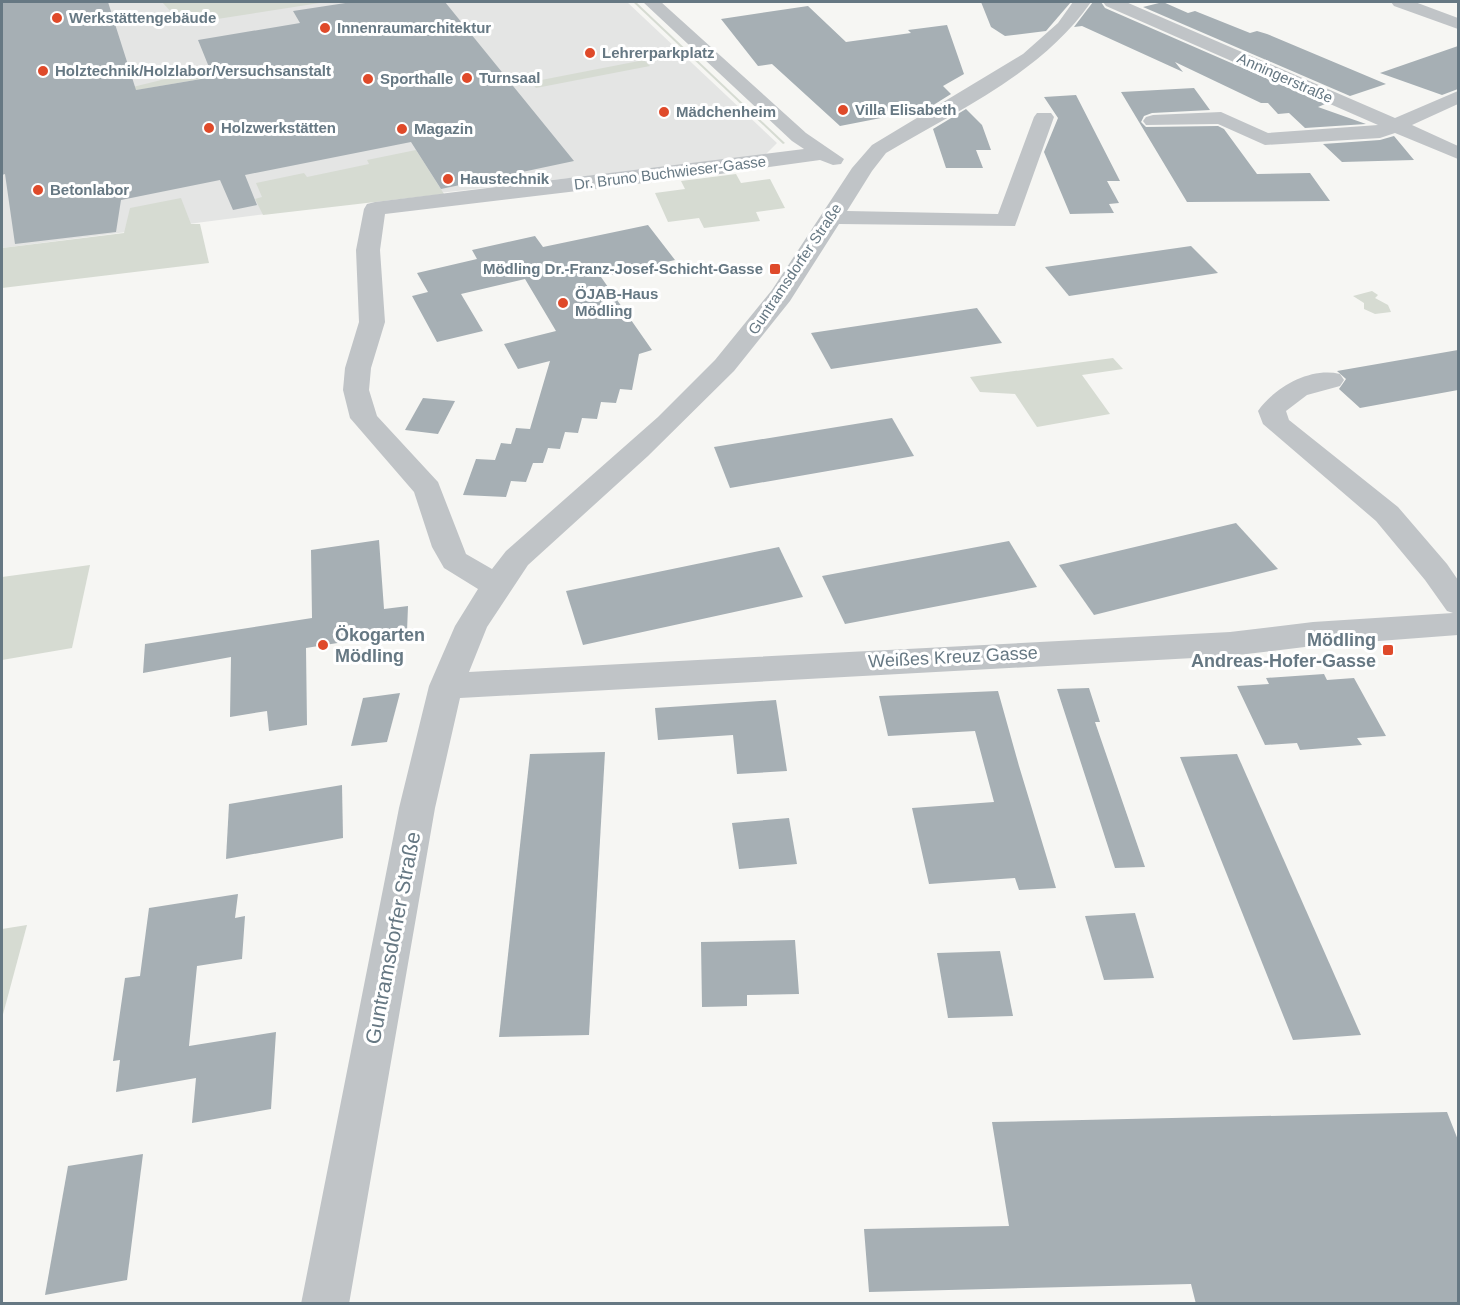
<svg xmlns="http://www.w3.org/2000/svg" width="1460" height="1305" font-family="Arial,sans-serif">
<style>
.built{fill:#e4e5e4}
.green{fill:#d6dbd2}
.building{fill:#a6afb4}
.lines{fill:none;stroke-linecap:round;stroke-linejoin:round}
.minor{fill:#c0c4c7;fill-rule:evenodd}
.poi-dot{fill:#df4a2a;stroke:#fff;stroke-width:2}
.labels{text-anchor:middle;stroke-width:6;stroke-linejoin:round;paint-order:stroke}
.far-poi-label{font-size:15px;font-weight:bold;fill:#667883;stroke:#fff;text-anchor:start}
.far-street-label{font-size:15px;fill:#667883;stroke:#fff}
.poi-label{font-size:18px;font-weight:bold;fill:#667883;stroke:#fff;text-anchor:start}
.street-label{font-size:18px;fill:#667883;stroke:#fff}
.near-street-label{font-size:21px;fill:#667883;stroke:#fff}
</style>
<rect width="100%" height="100%" fill="#f6f6f3"/>
<path class="built" d="M2 2H627L777 143 764 156 342 204 2 248Z"/>
<g class="green">
<path d="M162 2H326L198 22 172 13Z"/>
<path d="M633 2H636L785 143 783 144Z"/>
<path d="M644 60 650 66 536 88 531 82Z"/>
<path d="M210 68 257 69 80 100Z"/>
<path d="M416 150 444 194 263 215 255 199 262 197 256 183 304 173 307 177 369 164 367 160Z"/>
<path d="M736 174 741 183 770 179 785 208 756 212 760 221 704 228 699 218 668 222 655 193 685 189 681 181Z"/>
<path d="M181 198 191 224H200L209 263 2 288V248L124 233 130 208Z"/>
<path d="M1372 291 1378 295 1375 298 1388 305 1391 312 1375 314 1364 309V303L1353 296Z"/>
<path d="M1113 358 1123 369 1082 375 1110 414 1037 427 1015 394 980 392 970 377Z"/>
<path d="M90 565 72 648 2 660V577Z"/>
<path d="M27 925 2 1018V929Z"/>
</g>
<g class="building">
<path d="M2 2H108L136 90 213 77 198 40 300 23 293 11 352 2H445L574 161 441 189 411 142 245 175 257 205 233 210 220 180 121 200 116 232 15 244 5 174 2 175Z"/>
<path d="M981 2H1071L1046 31 1005 36 991 27Z"/>
<path d="M1093 2H1101L1105 8 1325 104 1318 107 1366 124 1305 128 1289 113 1278 114 1268 103H1261L1175 62 1183 72 1082 26 1074 27Z"/>
<path d="M1163 2 1188 13 1195 11 1250 33 1257 31 1267 34 1386 84 1350 96 1143 7Z"/>
<path d="M808 6 846 42 911 33 908 30 947 25 964 74 943 86 951 94 927 109 840 126 772 64 758 66 721 19Z"/>
<path d="M1458 46V89L1442 95 1380 73Z"/>
<path d="M1194 88 1210 110 1152 113 1144 116 1141 122 1146 127 1218 126 1224 129 1257 174 1310 173 1330 201 1187 202 1121 92Z"/>
<path d="M1076 95 1120 181H1107L1119 203 1109 204 1114 213 1070 214 1044 152 1058 118 1044 97Z"/>
<path d="M966 109 982 125 991 150H976L983 168H946L933 129Z"/>
<path d="M1394 136 1414 160 1342 162 1323 144 1380 140Z"/>
<path d="M648 225 675 260 601 277 652 350 639 354 632 390 620 389 616 403 601 402 597 419 582 418 578 433 565 432 560 449 548 448 543 463H533L526 482 511 481 506 497 463 495 476 459 495 460 501 443 511 444 516 428 530 429 550 361 518 369 504 344 556 331 525 279 461 294 483 331 437 342 412 296 428 292 417 273 477 259 472 250 535 236 543 247Z"/>
<path d="M1191 246 1218 273 1069 296 1045 267Z"/>
<path d="M977 308 1002 343 831 369 811 333Z"/>
<path d="M1458 350V390L1360 408 1339 389 1346 379 1337 371Z"/>
<path d="M423 398 455 401 438 434 405 430Z"/>
<path d="M892 418 914 456 730 488 714 447Z"/>
<path d="M1236 523 1278 569 1094 615 1059 565Z"/>
<path d="M379 540 384 609 408 606 407 632 306 648 307 725 269 731 267 711 230 717 231 657 143 673 145 644 312 618 311 550Z"/>
<path d="M1009 541 1037 587 845 624 822 576Z"/>
<path d="M779 547 803 597 583 645 566 591Z"/>
<path d="M1324 674 1327 680 1354 678 1386 736 1357 738 1362 745 1300 750 1297 743 1265 745 1237 686 1269 684 1266 678Z"/>
<path d="M1089 688 1100 722H1095L1145 867 1115 868 1057 689Z"/>
<path d="M998 691 1019 766 1056 888 1019 890 1015 878 929 884 912 808 994 802 990 787 975 731 888 736 879 696Z"/>
<path d="M400 693 387 742 351 746 363 698Z"/>
<path d="M776 700 787 771 737 774 733 735 658 740 655 708Z"/>
<path d="M605 752 589 1035 499 1037 530 754Z"/>
<path d="M1237 754 1361 1035 1293 1040 1180 757Z"/>
<path d="M342 785 343 838 226 859 229 804Z"/>
<path d="M789 818 797 864 739 869 732 823Z"/>
<path d="M238 894 235 918 245 916 242 959 197 966 189 1046 276 1032 271 1109 192 1123 196 1078 116 1092 120 1060 113 1061 125 978 140 976 149 908Z"/>
<path d="M1135 913 1154 978 1104 980 1085 916Z"/>
<path d="M795 940 799 994 747 995V1006L702 1007 701 942Z"/>
<path d="M1000 951 1013 1016 948 1018 937 953Z"/>
<path d="M1447 1112 1458 1140V1304H1196L1191 1284 869 1292 864 1229 1009 1226 992 1122Z"/>
<path d="M143 1154 127 1280 45 1295 68 1166Z"/>
</g>
<g class="lines">
<g class="minor">
<path d="M643 2H661L806 133 844 159 841 164 833 165 820 160 720 174 385 214 380 250 385 322 371 368 369 390 377 416 438 482 466 554 492 569 506 551 658 417 715 360 772 290 852 168 872 145 1023 54 1058 23 1073 2H1091C1042 73 958 110 886 153L872 171 847 211 998 214 1034 117 1037 113H1051L1054 117 1015 226 839 224 790 301 734 371 648 456 528 565 487 627 469 672 1230 632 1313 622 1453 613 1447 611 1425 580 1376 521 1263 424 1258 411C1275 387 1310 367 1340 374L1344 380 1340 386 1307 395 1286 411 1289 420 1398 507 1447 564 1458 580V635L1313 646 1230 656 460 698 435 808 349 1304H301L399 808 429 686 455 626 478 589 444 568 432 547 414 492 350 418 343 390 345 368 359 322 356 250 364 209 367 204 375 202 804 149 792 141Z"/>
<path d="M1103 2H1126L1395 118 1458 91V104L1412 125 1458 146V159L1395 133 1380 138 1265 145 1218 124 1146 125 1143 121 1146 117 1153 115 1221 112 1268 133 1378 125 1106 6Z"/>
<path d="M1391 2H1415L1458 18V29L1394 6Z"/>
</g>
</g>
<g class="poi-dot">
<circle cx="57" cy="18" r="6"/>
<circle cx="325" cy="28" r="6"/>
<circle cx="590" cy="53" r="6"/>
<circle cx="43" cy="71" r="6"/>
<circle cx="467" cy="78" r="6"/>
<circle cx="368" cy="79" r="6"/>
<circle cx="843" cy="110" r="6"/>
<circle cx="664" cy="112" r="6"/>
<circle cx="209" cy="128" r="6"/>
<circle cx="402" cy="129" r="6"/>
<circle cx="448" cy="179" r="6"/>
<circle cx="38" cy="190" r="6"/>
<rect x="769" y="263" width="12" height="12" rx="3"/>
<circle cx="563" cy="303" r="6"/>
<circle cx="323" cy="645" r="6"/>
<rect x="1382" y="644" width="12" height="12" rx="3"/>
</g>
<g class="labels">
<g class="far-poi-label">
<text x="69" y="23">Werkstättengebäude</text>
<text x="337" y="33">Innenraumarchitektur</text>
<text x="602" y="58">Lehrerparkplatz</text>
<text x="55" y="76">Holztechnik/Holzlabor/Versuchsanstalt</text>
<text x="479" y="83">Turnsaal</text>
<text x="380" y="84">Sporthalle</text>
<text x="855" y="115">Villa Elisabeth</text>
<text x="676" y="117">Mädchenheim</text>
<text x="221" y="133">Holzwerkstätten</text>
<text x="414" y="134">Magazin</text>
<text x="460" y="184">Haustechnik</text>
<text x="50" y="195">Betonlabor</text>
<text x="763" y="274" text-anchor="end">Mödling Dr.-Franz-Josef-Schicht-Gasse</text>
<text x="575" y="299">ÖJAB-Haus<tspan x="575" dy="17">Mödling</tspan></text>
</g>
<g class="far-street-label">
<text transform="translate(1285 78) rotate(24)" y="5">Anningerstraße</text>
<text transform="translate(670 173) rotate(-7)" y="5">Dr. Bruno Buchwieser-Gasse</text>
<text transform="translate(795 269) rotate(-56)" y="5">Guntramsdorfer Straße</text>
</g>
<g class="poi-label">
<text x="335" y="641">Ökogarten<tspan x="335" dy="21">Mödling</tspan></text>
<text x="1376" y="646" text-anchor="end">Mödling<tspan x="1376" dy="21">Andreas-Hofer-Gasse</tspan></text>
</g>
<g class="street-label">
<text transform="translate(953 657) rotate(-3)" y="6">Weißes Kreuz Gasse</text>
</g>
<g class="near-street-label">
<text transform="translate(393 938) rotate(-79)" y="7">Guntramsdorfer Straße</text>
</g>
</g>
<rect width="1460" height="1305" fill="none" stroke="#667883" stroke-width="6"/>
</svg>
